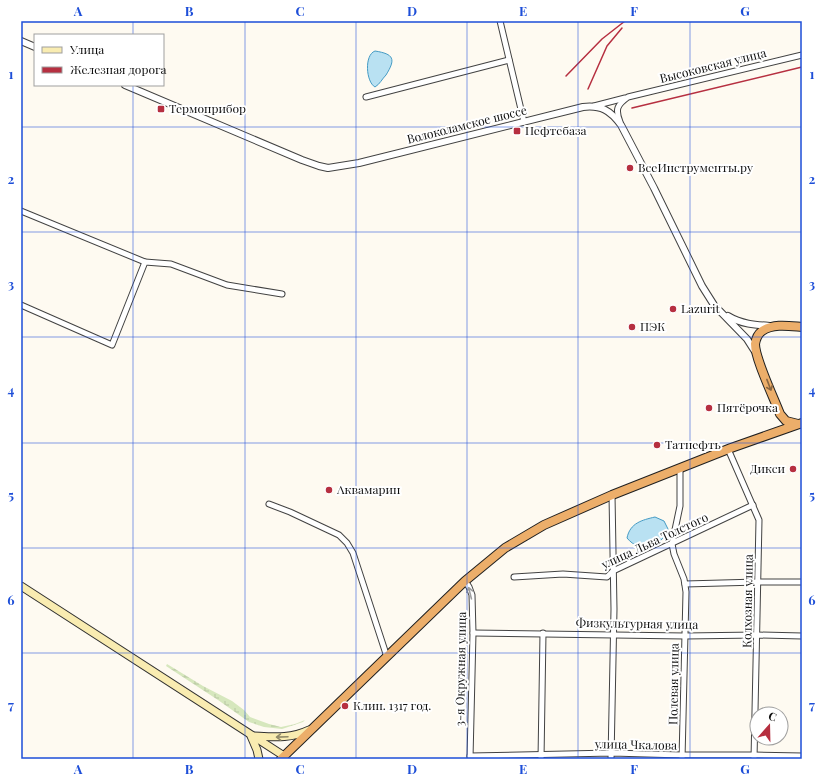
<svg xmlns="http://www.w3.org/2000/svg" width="823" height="780" font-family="'Playfair Display',serif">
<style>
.wetland{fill:url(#wetland-marsh)}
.water{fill:#b9e1f2;stroke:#459bc4}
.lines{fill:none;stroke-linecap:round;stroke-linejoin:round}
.minor-casing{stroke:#424242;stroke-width:7}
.tertiary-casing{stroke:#424242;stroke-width:8}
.secondary-casing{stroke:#313131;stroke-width:9}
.trunk-casing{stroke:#202020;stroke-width:10}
.minor{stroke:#fff;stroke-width:5}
.tertiary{stroke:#fff;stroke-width:6}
.secondary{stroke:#f9ecb1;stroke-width:7}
.trunk{stroke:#ecae6a;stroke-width:8}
.rail{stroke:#b62f40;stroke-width:1.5}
.oneway{stroke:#896641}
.oneway2{stroke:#9f9f9f}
.oneway3{stroke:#908968}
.grid{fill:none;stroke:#1d4ed8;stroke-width:1;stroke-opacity:0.55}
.poi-dot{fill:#b62f40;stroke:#fff;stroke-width:1.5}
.labels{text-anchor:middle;stroke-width:4;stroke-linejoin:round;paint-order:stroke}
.street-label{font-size:12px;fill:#0f0f0f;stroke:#fff}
.poi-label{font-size:12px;fill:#0f0f0f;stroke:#fff;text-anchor:start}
.neatline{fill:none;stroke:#1d4ed8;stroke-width:1.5}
.grid-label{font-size:13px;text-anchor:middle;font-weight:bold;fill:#1d4ed8}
</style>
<defs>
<pattern id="wetland-marsh" width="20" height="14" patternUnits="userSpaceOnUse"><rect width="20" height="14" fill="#d6e7bd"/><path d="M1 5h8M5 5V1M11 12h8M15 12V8" fill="none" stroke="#b6c5a1"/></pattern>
</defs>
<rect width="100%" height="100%" fill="#fefaf1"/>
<path class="wetland" d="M167 664 203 686 232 701 244 710 250 717 269 724 281 727 295 724 305 720 303 722 282 729 264 727 249 722 218 700 166 666Z"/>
<g class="water">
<path d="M375 51C394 54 396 59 386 75 382 79 380 84 375 87 366 82 364 55 375 51Z"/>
<path d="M655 517 664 521 668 529C661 548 640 554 627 538 630 523 642 520 655 517Z"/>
</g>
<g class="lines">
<defs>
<g id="minor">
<path d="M500 21 524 122"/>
<path d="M366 97 509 60"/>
<path d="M594 106 625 98"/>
<path d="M620 122C615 109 617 105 628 97L802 55"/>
<path d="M21 211 145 262"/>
<path d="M21 305 112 345 145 262 171 264 227 285 282 294"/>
<path d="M728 449 759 520 754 759"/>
<path d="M680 468V506L672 544 674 554 684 579 686 592 682 759"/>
<path d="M269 504 290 512 339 535 347 543 353 553 387 657"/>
<path d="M514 577 563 574 607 577 613 571 753 505"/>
<path d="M465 581 469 587 472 595 473 633 470 758"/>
<path d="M685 584 758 582H802"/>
<path d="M473 633 685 636 757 635 802 636"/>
<path d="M470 756 612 753 682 755H754L802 756"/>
<path d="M541 759 543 633"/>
<path d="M611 759 614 609 612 495"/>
</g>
<g id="tertiary">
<path d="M21 41 35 47"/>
<path d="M125 85 302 160 319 166 328 168 359 163 583 107C601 105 610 110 621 125L654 188 702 286 714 305 747 339 754 350"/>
<path d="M728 316C741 324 755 325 770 326"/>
</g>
<g id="secondary">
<path d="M21 586 284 756"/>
<path d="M251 736 257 750 259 759"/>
<path d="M253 736C274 737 290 739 309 730"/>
</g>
<g id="trunk">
<path d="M798 424 786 421 780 414C774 398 755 359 755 344 756 338 758 334 762 331 773 323 790 326 802 327"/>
<path d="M281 759 465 581 505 548 544 525 612 495 731 448 802 423"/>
</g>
</defs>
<use href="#minor" class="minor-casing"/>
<use href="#tertiary" class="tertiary-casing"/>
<use href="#secondary" class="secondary-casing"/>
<use href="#trunk" class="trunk-casing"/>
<use href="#minor" class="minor"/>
<use href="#tertiary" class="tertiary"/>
<use href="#secondary" class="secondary"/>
<use href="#trunk" class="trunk"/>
<g class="rail">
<path d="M566 76 602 39 625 21"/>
<path d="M588 89 607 46 622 28"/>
<path d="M632 108 802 67"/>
</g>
</g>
<defs><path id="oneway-shaft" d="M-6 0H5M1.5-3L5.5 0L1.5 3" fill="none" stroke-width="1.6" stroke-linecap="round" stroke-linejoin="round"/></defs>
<use class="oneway" href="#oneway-shaft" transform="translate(769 385) rotate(69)"/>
<use class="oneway2" href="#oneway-shaft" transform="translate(470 593) rotate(-104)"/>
<use class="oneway3" href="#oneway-shaft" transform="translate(282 737) rotate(178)"/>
<path class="grid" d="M133 21V35M245 21V759M356 21V759M467 21V759M578 21V759M690 21V759M133 85V759M21 127H802M21 232H802M21 337H802M21 443H802M21 548H802M21 653H802"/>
<g class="poi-dot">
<rect x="157" y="105" width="8" height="8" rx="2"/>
<rect x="513" y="127" width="8" height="8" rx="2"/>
<circle cx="630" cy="168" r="4"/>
<circle cx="673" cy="309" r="4"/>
<circle cx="632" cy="327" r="4"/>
<circle cx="709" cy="408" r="4"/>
<circle cx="657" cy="445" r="4"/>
<circle cx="793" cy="469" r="4"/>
<circle cx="329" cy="490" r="4"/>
<circle cx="345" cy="706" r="4"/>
</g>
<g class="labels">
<g class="street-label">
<text transform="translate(713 66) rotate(-14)" y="4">Высоковская улица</text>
<text transform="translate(467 125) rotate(-14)" y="4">Волоколамское шоссе</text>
<text transform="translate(655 541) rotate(-25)" y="4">улица Льва Толстого</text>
<text transform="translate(748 601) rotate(-89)" y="4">Колхозная улица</text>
<text transform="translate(637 624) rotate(1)" y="4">Физкультурная улица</text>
<text transform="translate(461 669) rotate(-89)" y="4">3-я Окружная улица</text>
<text transform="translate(674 684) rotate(-89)" y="4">Полевая улица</text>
<text transform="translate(636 745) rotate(1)" y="4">улица Чкалова</text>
</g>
<g class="poi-label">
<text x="169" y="113">Термоприбор</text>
<text x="525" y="135">Нефтебаза</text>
<text x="638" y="172">ВсеИнструменты.ру</text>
<text x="681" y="313">Lazurit</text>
<text x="640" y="331">ПЭК</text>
<text x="717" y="412">Пятёрочка</text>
<text x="665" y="449">Татнефть</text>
<text x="785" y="473" text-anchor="end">Дикси</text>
<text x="337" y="494">Аквамарин</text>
<text x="353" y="710">Клин. 1317 год.</text>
</g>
</g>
<rect width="823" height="780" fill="none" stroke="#ffffff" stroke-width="44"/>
<rect x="34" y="34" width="130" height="52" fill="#ffffff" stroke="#9f9f9f"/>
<rect x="42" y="47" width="20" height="6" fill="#f9ecb1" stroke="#9f9f9f"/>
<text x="70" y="54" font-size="12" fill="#0f0f0f">Улица</text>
<rect x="42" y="67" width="20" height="6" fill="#b62f40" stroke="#9f9f9f"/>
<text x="70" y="74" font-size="12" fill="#0f0f0f">Железная дорога</text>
<g transform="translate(769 726) rotate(20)"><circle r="19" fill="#ffffff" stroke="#9f9f9f"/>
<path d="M0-3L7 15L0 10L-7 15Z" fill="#b62f40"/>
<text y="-6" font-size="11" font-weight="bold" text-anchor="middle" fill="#0f0f0f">С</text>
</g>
<rect x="22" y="22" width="779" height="736" class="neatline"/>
<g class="grid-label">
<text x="78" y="16">A</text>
<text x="189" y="16">B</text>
<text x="300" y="16">C</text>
<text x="412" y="16">D</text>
<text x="523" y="16">E</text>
<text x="634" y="16">F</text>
<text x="745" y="16">G</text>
<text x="11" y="79">1</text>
<text x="812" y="79">1</text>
<text x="11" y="184">2</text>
<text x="812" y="184">2</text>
<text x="11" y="289">3</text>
<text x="812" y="289">3</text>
<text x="11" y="395">4</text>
<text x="812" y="395">4</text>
<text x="11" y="500">5</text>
<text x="812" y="500">5</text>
<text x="11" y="605">6</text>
<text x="812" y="605">6</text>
<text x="11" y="710">7</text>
<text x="812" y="710">7</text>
<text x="78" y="774">A</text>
<text x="189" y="774">B</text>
<text x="300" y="774">C</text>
<text x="412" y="774">D</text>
<text x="523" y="774">E</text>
<text x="634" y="774">F</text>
<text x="745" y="774">G</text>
</g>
</svg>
